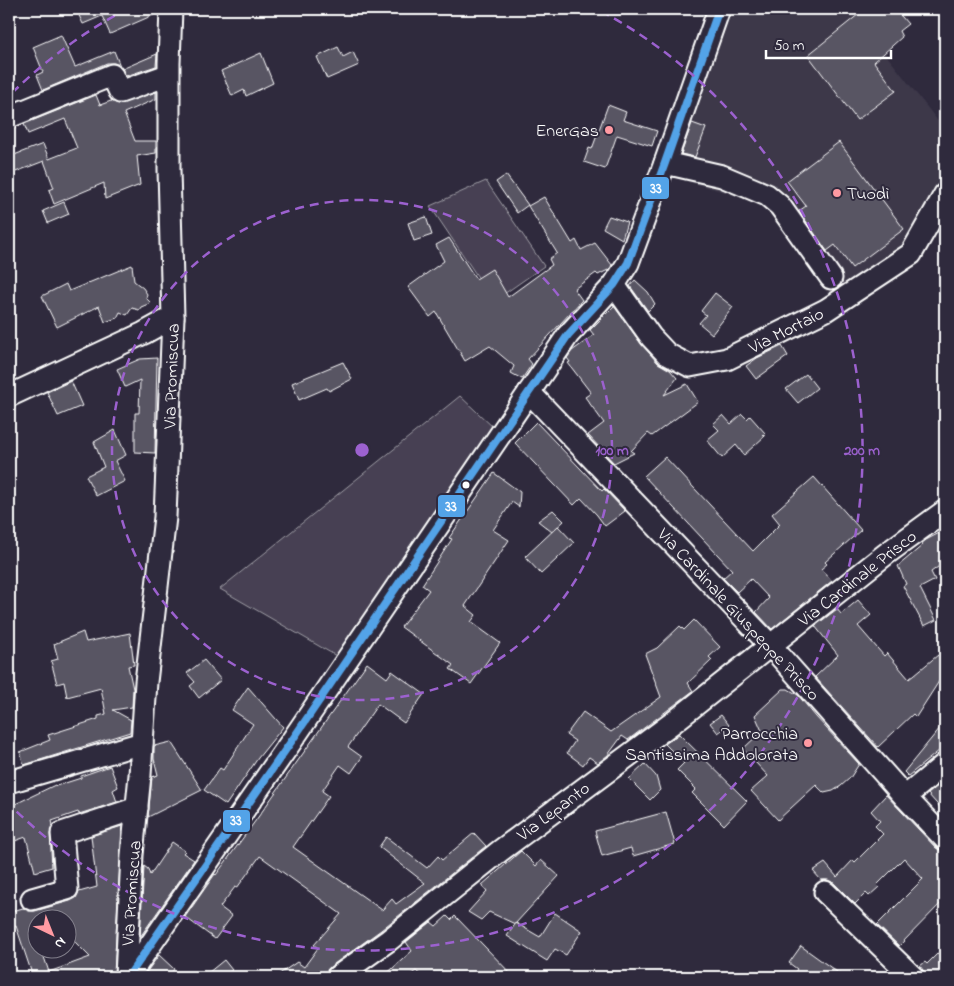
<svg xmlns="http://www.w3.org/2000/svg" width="954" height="986" font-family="'Indie Flower',sans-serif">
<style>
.built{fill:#3c3749}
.green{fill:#464152;stroke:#a2a0a8}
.building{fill:#595564;stroke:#fff;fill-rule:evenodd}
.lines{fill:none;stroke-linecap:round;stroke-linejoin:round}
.minor-casing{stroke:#fff;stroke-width:25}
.minor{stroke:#2f2a3d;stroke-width:21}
.bus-1-casing{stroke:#2f2a3d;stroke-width:11}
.bus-1{stroke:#53a3e8;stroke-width:8}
.ring{fill:none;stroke:#9c61cf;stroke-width:2.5;stroke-dasharray:9 6}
.poi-dot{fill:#ff9aa2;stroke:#2f2a3d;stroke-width:2}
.bus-dot{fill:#fff;stroke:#2f2a3d;stroke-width:2}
.labels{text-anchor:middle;stroke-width:4;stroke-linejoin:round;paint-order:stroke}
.poi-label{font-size:18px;fill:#fff;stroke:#2f2a3d;text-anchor:end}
.street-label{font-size:18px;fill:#fff;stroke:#2f2a3d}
.centre{fill:#9c61cf;stroke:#2f2a3d;stroke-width:2.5}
.ring-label{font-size:15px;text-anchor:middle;font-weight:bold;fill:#9c61cf;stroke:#2f2a3d;stroke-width:4;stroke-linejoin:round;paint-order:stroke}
.line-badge{stroke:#2f2a3d;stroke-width:2}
.badge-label{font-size:14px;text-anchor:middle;font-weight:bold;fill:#fff}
</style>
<rect width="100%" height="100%" fill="#2f2a3d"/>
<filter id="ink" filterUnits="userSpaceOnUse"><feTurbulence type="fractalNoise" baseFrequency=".02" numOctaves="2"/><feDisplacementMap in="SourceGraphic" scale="10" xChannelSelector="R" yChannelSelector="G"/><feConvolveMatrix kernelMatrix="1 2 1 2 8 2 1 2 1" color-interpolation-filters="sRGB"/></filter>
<g filter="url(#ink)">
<path class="built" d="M733 9H897L906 19 877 43 945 130V184L908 251 832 299 762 203 672 177Z"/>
<g class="green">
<path d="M486 181 544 266 494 301 430 206Z"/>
<path d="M460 396 495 429 338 657 220 589Z"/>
</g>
<g class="building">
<path d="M76 9H158V13L110 34 102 16 83 24Z"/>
<path d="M856 9H895L908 24 899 31 902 37 874 62 896 91 857 120 808 55 859 14Z"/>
<path d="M61 35 75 67 114 51 120 66 114 63H107L43 90 37 75 43 72 33 47Z"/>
<path d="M338 47 343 57 353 52 359 65 327 79 317 57Z"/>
<path d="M261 53 273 83 246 96 244 90 232 96 221 71Z"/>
<path d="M157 54 156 66 126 76 122 69Z"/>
<path d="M156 92V99L124 113 135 141H156V153L137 156 140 185 105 199 104 183 54 204 49 190 54 188 44 161 13 173 9 157 43 144 49 159 77 148 65 119 28 134 24 124 96 95 100 105 111 101 119 104Z"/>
<path d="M608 105 626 112 623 120 657 131 652 146 617 135 605 169 584 162 589 148 592 149Z"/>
<path d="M692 123 706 128 695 157 681 154Z"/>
<path d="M839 142 904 229 852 268 835 245 827 251 799 211 806 206 787 181Z"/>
<path d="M506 175 528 205 517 213 496 182Z"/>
<path d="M544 197 572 243 576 240 581 250 595 243 612 265 610 269 598 275 596 273 574 289 582 300 528 359 532 364 522 379 511 373 514 366 490 346 465 361 436 312 430 317 408 287 444 261 436 245 449 238 476 279 492 269 508 297 552 265 549 259 557 253 528 206Z"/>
<path d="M64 202 69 214 48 223 43 211Z"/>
<path d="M609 216 627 222 622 239 603 228Z"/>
<path d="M426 217 432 235 414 241 408 223Z"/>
<path d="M132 265 134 281 143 288 147 294 146 298 151 303 141 307 139 310 132 308 127 315 120 312 117 318 105 322 99 306 57 327 42 296 66 284 69 291Z"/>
<path d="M635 280 648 292 655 304 648 311 630 286Z"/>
<path d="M715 293 733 307 712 334 699 323 706 315 701 311Z"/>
<path d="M614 306 642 345 658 363 670 370 677 378 664 395 687 384 698 402 652 436 648 433 631 451 634 453 614 463 588 435 604 423 585 397 591 393 568 363 570 362 567 358 572 351 594 335 590 330Z"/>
<path d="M782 346 788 356 756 379 746 366 757 358Z"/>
<path d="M157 358 155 453 135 452V413H139L140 380 125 387 117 369 140 359Z"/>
<path d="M343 362 352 379 329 391 327 388 299 400 292 383Z"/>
<path d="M806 374 817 388 798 403 786 389Z"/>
<path d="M71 381 82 406 58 416 47 392Z"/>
<path d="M742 414 747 419 750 416 765 433 763 435 765 436 744 455 736 445 722 458 707 440 719 430 713 424 723 415 731 424Z"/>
<path d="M536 422 602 491 604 489 625 511 605 526 597 515 581 498 574 505 515 443Z"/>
<path d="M115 430 126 455 115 461 125 481 96 496 86 476 104 467 94 442Z"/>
<path d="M665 457 753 551 780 524 772 514 814 477 861 530 825 562 827 564 821 569 832 581 772 629 756 612 769 598 751 579 737 592 723 578 732 570 644 476Z"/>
<path d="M494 473 520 492 519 507 512 502 493 530 509 540 465 606 476 615 471 622 500 643 471 684 450 669 453 665 401 627 429 590 422 585 452 539 449 538Z"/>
<path d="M553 510 564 521 552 532 538 521Z"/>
<path d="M558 526 574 543 541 574 525 557Z"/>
<path d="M945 530V562L931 572 935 580 920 588 936 620 924 626 903 586 906 584 898 566 923 545 921 544 926 540Z"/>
<path d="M858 600 871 615 858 626 884 656 887 653 909 679 938 655 945 666V672L916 717 913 714 878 747 815 677 838 655 815 626 837 609 841 614Z"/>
<path d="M694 620 720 647 709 657 712 660 688 683 693 691 628 740 622 736 608 755 598 763 589 757 583 765 567 753 575 741 566 735 583 712 611 732 661 697 645 654 657 648 680 626 684 630Z"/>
<path d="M83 632 86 642 130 633 134 665 128 666 133 689 132 707 113 710 131 720 130 732 24 765 20 752 50 740 48 735 98 719V716L106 714 101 688 67 697 64 682 57 684 51 661 58 659 54 644Z"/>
<path d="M204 660 221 680 199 698 190 686 195 682 187 673Z"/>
<path d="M367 663 387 678 392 671 424 694 404 723 378 704 348 747 362 757 351 773 340 765 322 791 329 796 293 847 382 910 392 899 396 904 425 883 379 847 386 837 427 868 438 856 442 860 474 833 486 846 381 930 330 967 326 971 325 977H275L297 962 304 967 318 948 314 945 341 914 260 856 237 888 235 887 220 907 232 916 215 939 185 917 215 874 216 875 256 820Z"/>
<path d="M248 687 283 727 258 758 226 805 204 790 220 768 223 770 253 724 232 710Z"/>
<path d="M783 689H788L798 695 816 717 859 764 850 778 841 786 833 791 824 793 816 785 778 820 751 791 768 776 743 749 762 731 755 715Z"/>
<path d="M721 715 729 725 718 733 710 723Z"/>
<path d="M945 722V746L908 776 904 772Z"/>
<path d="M679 734 747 801 724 825 692 793 696 789 677 770 684 763 665 744Z"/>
<path d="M171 742 202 790 148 817 152 777 158 775 154 759V746Z"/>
<path d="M645 764 656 776 660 790 650 800 629 779Z"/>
<path d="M110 766 118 787 113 790 117 802 79 814 78 812 52 821 53 825 50 834 52 867 35 872 26 837 9 843V807L55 785 56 786 81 778V776Z"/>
<path d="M945 780V813L928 794Z"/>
<path d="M886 795 936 848 945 853V899L899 946 877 925 923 879 904 858 877 885 879 887 869 896 866 893 855 904 834 883 828 880H821L813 871 825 863 837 877 853 860 855 862 883 834 875 826 880 821 871 811Z"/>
<path d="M666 812 675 844 633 856 631 848 602 856 595 831Z"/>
<path d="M122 826 114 974 104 977H33L16 926 9 928V912L23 908 29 911H35L70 901 76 898 79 892 97 887 91 836ZM38 918H68V935L90 957 49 972 41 948H38Z"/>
<path d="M172 842 185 851 183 853 194 860 140 937 144 866 148 869 150 875Z"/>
<path d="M521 851 536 866 541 860 559 876 515 924 489 912 481 920 468 912 487 891 482 885Z"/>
<path d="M555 913 582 931 566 955 555 949 547 961 507 936 516 923 540 937Z"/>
<path d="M447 916 451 920 455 916 514 977H423L416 971 407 977H383L412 951 406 942 431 922 436 926Z"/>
<path d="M801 946 844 977H792L797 969 789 963Z"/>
<path d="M945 946V977H925V973L920 966 925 962 927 964Z"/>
<path d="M159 955 174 969 169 977H143Z"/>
<path d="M224 960 232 970 223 977H203Z"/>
</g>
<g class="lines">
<defs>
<g id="minor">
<path d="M9 117 112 75 120 92 168 75"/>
<path d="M665 163 722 176 767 195 780 206 831 278"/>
<path d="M614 285 651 337 667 354 690 366 727 359 826 310 911 254 945 194"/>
<path d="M529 392 770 645 905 797 945 839"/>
<path d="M9 396 144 333 173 317"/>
<path d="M9 782 142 743"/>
<path d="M905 797 945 764"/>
<path d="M825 892 913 977"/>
<path d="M32 899 67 889 62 833 137 808"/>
<path d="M126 977 132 855 140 775 146 682 165 517 173 317 169 170V63L171 9"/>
<path d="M128 977 293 739 568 335 614 285 628 263 665 163 719 9"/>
<path d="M337 977 389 940 500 851 675 721 886 554 945 511"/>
</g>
</defs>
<use href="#minor" class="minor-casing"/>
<use href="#minor" class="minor"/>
<defs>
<path id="bus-1" d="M128 977 293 739 568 335 614 285 628 263 665 163 719 9"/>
</defs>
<use href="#bus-1" class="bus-1-casing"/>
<use href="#bus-1" class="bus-1"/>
</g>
</g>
<g class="ring">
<circle cx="362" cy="450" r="250"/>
<path d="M12 93A500 500 0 0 1 123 11M601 11A500 500 0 1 1 12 807"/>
</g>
<g class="poi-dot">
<circle cx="609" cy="130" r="5"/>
<circle cx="837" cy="193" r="5"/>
<circle cx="808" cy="743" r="5"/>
</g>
<circle class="bus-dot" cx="466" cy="485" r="4.5"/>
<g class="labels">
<g class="poi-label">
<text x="599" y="136">EnerGas</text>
<text x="847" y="199" text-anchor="start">Tuodì</text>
<text x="798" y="739">Parrocchia<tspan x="798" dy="21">Santissima Addolorata</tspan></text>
</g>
<g class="street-label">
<text transform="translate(786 330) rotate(-27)" y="6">Via Mortaio</text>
<text transform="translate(171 376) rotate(-88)" y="6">Via Promiscua</text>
<text transform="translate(857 578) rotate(-38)" y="6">Via Cardinale Prisco</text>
<text transform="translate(739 614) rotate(47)" y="6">Via Cardinale Giuspeppe Prisco</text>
<text transform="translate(553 811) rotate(-37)" y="6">Via Lepanto</text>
<text transform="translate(131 893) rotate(-86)" y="6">Via Promiscua</text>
</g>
</g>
<circle cx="362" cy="450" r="8" class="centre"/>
<g class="ring-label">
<text x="612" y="455">100 m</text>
<text x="862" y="455">200 m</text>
</g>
<g class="line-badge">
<rect x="641" y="176" width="29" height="24" rx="5" fill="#53a3e8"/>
<rect x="437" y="494" width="29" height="24" rx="5" fill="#53a3e8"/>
<rect x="222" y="809" width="29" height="24" rx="5" fill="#53a3e8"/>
</g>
<g class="badge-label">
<text x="656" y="193">33</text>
<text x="451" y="511">33</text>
<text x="236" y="825">33</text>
</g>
<rect width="954" height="986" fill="none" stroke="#2f2a3d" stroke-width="30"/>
<rect x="15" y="15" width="924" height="956" fill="none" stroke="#fff" stroke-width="2" filter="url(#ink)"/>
<g transform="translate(52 934) rotate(137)"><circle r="24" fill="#2f2a3d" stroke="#827f8b"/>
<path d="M0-4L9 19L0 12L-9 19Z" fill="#ff9aa2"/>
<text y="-8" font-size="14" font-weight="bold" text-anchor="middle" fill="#ffffff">N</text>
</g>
<path d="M766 50v8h125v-8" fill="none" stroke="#ffffff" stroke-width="2.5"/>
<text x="774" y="50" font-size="15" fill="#ffffff" stroke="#2f2a3d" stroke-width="4" paint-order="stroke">50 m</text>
</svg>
